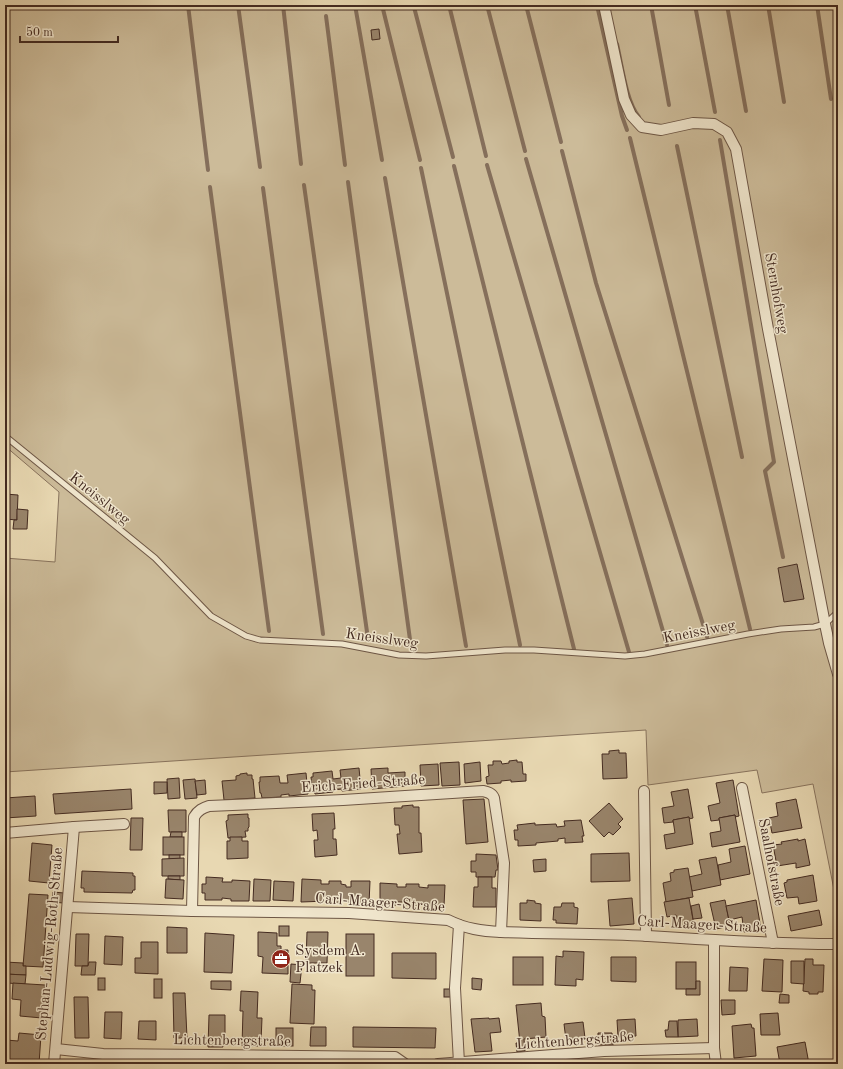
<svg xmlns="http://www.w3.org/2000/svg" width="843" height="1069" font-family="'Old Standard TT',serif">
<style>
.green{fill:#cb9;stroke:#88735d}
.lines{fill:none;stroke-linecap:round;stroke-linejoin:round}
.stream{stroke:#856f5b;stroke-width:4}
.building{fill:#99856c;stroke:#442b21}
.lane-casing{stroke:#6d5645;stroke-width:7}
.street-casing{stroke:#6d5645;stroke-width:12}
.lane{stroke:#f0e6cd;stroke-width:5}
.street{stroke:#f0e6cd;stroke-width:10}
.labels{text-anchor:middle;stroke-width:3;stroke-linejoin:round;paint-order:stroke}
.street-label{font-size:15px;fill:#442b21;stroke:#f0e6cd}
.poi-label{font-size:15px;fill:#442b21;stroke:#f0e6cd;text-anchor:start}
</style>
<rect width="100%" height="100%" fill="#e8d8b2"/>
<filter id="stains"><feTurbulence type="fractalNoise" baseFrequency=".005" numOctaves="4"/><feColorMatrix values="0 0 0 0 .2 0 0 0 0 .09 0 0 0 0 .02 0 0 0 .5 -.17"/></filter>
<radialGradient id="worn" r=".72"><stop offset=".6" stop-color="#630" stop-opacity="0"/><stop offset="1" stop-color="#630" stop-opacity=".3"/></radialGradient>
<path class="green" d="M5 5H838V910L813 784 762 793 757 770 648 785 646 730 5 772V558L55 562 59 492 5 446Z"/>
<g class="lines">
<g class="stream">
<path d="M188 5 208 170"/>
<path d="M238 5 260 167"/>
<path d="M283 5 301 164"/>
<path d="M355 5 382 160"/>
<path d="M382 5 420 160"/>
<path d="M449 5 486 156"/>
<path d="M487 5 525 151"/>
<path d="M526 5 561 142"/>
<path d="M597 5 622 116 627 130"/>
<path d="M651 5 669 105"/>
<path d="M695 5 715 112"/>
<path d="M727 5 746 111"/>
<path d="M768 5 784 102"/>
<path d="M817 5 831 99"/>
<path d="M414 7 453 157"/>
<path d="M326 16 345 165"/>
<path d="M617 44C622 65 626 101 639 117"/>
<path d="M630 138 750 629"/>
<path d="M720 140 774 462 765 471 783 557"/>
<path d="M677 146 742 457"/>
<path d="M562 151 596 283 707 637"/>
<path d="M526 159 667 645"/>
<path d="M487 165 629 652"/>
<path d="M454 166 574 649"/>
<path d="M421 168 520 645"/>
<path d="M385 178 466 646"/>
<path d="M348 182 411 647"/>
<path d="M304 185 368 639"/>
<path d="M210 187 269 631"/>
<path d="M263 188 323 634"/>
</g>
</g>
<g class="building">
<path d="M379 29 380 39 372 40 371 30Z"/>
<path d="M5 494 18 495 17 520 5 519Z"/>
<path d="M17 509 28 510 27 529H13L14 520H17Z"/>
<path d="M797 564 804 599 784 602 778 568Z"/>
<path d="M619 750V753H626L627 778 603 779 602 754H609V751Z"/>
<path d="M517 760V762H522L523 774H526V781L511 782V780L501 781V783L487 784 486 777 489 776 488 765H493V761H501L502 764 509 763V761Z"/>
<path d="M459 762 460 785 442 786 440 763Z"/>
<path d="M480 762 481 781 465 783 464 764Z"/>
<path d="M438 764 439 785 421 786 420 765Z"/>
<path d="M359 768 361 789 342 791V789L333 790V792L315 794 314 788H312L311 777H313V773L332 771 333 779 341 778 340 770Z"/>
<path d="M388 768V773L405 772V786L372 789 371 769Z"/>
<path d="M247 773V775H252V779H253L255 798 224 800 222 781 236 780V776L240 775V774Z"/>
<path d="M306 773 308 794 289 796V794L281 795V797L262 798 261 793H260L259 782H260V777L279 776 280 783H288L287 775Z"/>
<path d="M179 778 180 798 168 799 167 779Z"/>
<path d="M195 779 197 798 185 799 183 780Z"/>
<path d="M205 780 206 794 197 795 195 781Z"/>
<path d="M733 780 739 816 735 817V815L719 818V820L711 821 708 806 720 803 716 783Z"/>
<path d="M154 782H167V793L154 794Z"/>
<path d="M131 789 132 809 55 814 53 794Z"/>
<path d="M688 789 693 818 689 819V817L673 820V822L664 823 662 808 674 806 671 792Z"/>
<path d="M35 796 36 816 5 818V798Z"/>
<path d="M484 799 488 842 466 844 463 800Z"/>
<path d="M796 799 802 828 772 833 769 818 778 816 776 803Z"/>
<path d="M609 803 623 819 618 824 621 827 613 835 609 832 604 837 589 821Z"/>
<path d="M413 805V807H419V833H421L422 852 399 854 397 834H400L399 825H395L394 808H402V806Z"/>
<path d="M168 810H186V832H169Z"/>
<path d="M334 813 335 829H333V839H336L337 855 315 857 314 840H318L317 830 313 831 312 814Z"/>
<path d="M248 814V818H249V827L248 828V831H245L246 837 228 838 226 821 228 820V815Z"/>
<path d="M735 815 740 842 712 847 710 833 721 831 719 818Z"/>
<path d="M689 817 693 844 666 849 664 835 675 833 673 820Z"/>
<path d="M131 818H143L142 850H130Z"/>
<path d="M581 820 584 836H582L583 842 565 843V838L558 839V841L536 843V845L518 846V840H515L514 830H518L517 825 535 823V825L556 824 557 827 565 826 564 821Z"/>
<path d="M171 832H182V837H170Z"/>
<rect x="163" y="837" width="21" height="18"/>
<path d="M230 837H242V841H248V858L227 859V841H230Z"/>
<path d="M798 839V841L805 839 810 865 796 868V863L777 866 773 845 782 844 781 842Z"/>
<path d="M32 843 52 845 49 883 29 881Z"/>
<path d="M745 846 750 874 720 880 718 865 731 862 729 849Z"/>
<path d="M629 853 630 881 591 882V854Z"/>
<path d="M476 854 496 855 498 870H496L495 877H476V872H471V861H476Z"/>
<rect x="169" y="855" width="11" height="4"/>
<path d="M716 857 721 885 692 891 689 877 702 874 699 860Z"/>
<path d="M184 858V876H162V859Z"/>
<path d="M546 859V871L534 872 533 860Z"/>
<path d="M688 868 693 897 666 902 663 883 671 881 670 873 674 872V870Z"/>
<path d="M82 871 133 873V876H135V890H133L132 893 84 892V888H81Z"/>
<path d="M813 875 817 901 799 904 798 897 787 898 784 883 787 882V880Z"/>
<path d="M168 876H180V880L168 879Z"/>
<path d="M206 877 223 878 222 882H232V880L250 881 249 901H231V899L222 898V900H205V893H202V884H206Z"/>
<path d="M478 877H492V888H496V907H473L474 887H478Z"/>
<path d="M166 879 184 880 183 899 165 898Z"/>
<path d="M254 879 271 880 270 901H253Z"/>
<path d="M302 879 321 880V884H329V881H341V884L346 885V887H351V881H370L369 904H350V902L341 901 340 903H328V901L301 902Z"/>
<path d="M274 881 294 882 293 901 273 900Z"/>
<path d="M380 883 397 884V887H406V884H419V887L428 888V885H445L444 906H427V903H418V906L406 905V902H396V905H380Z"/>
<path d="M53 892 64 893 63 903 52 902Z"/>
<path d="M29 894 48 895 43 967 23 966Z"/>
<path d="M632 898 634 924 610 926 608 900Z"/>
<path d="M689 898 694 925 681 928 679 920 677 921 676 915 667 917 664 902Z"/>
<path d="M527 900 535 901V903L541 904V921L520 920V903H527Z"/>
<path d="M725 900 730 926 716 929 710 903Z"/>
<path d="M756 900 761 929 744 932 742 917 729 920 726 906Z"/>
<path d="M562 903H574V907L578 908 577 924 556 923V920H553L554 907H561Z"/>
<path d="M699 904 702 918 693 919 691 906Z"/>
<path d="M819 910 822 925 791 931 788 916Z"/>
<rect x="279" y="926" width="10" height="10"/>
<path d="M167 927 187 928V953H167Z"/>
<path d="M258 932 277 933V946H281V950H288V974L262 973 263 957 258 956Z"/>
<path d="M307 932H328L327 963H306Z"/>
<path d="M205 933 234 935 232 973 204 972Z"/>
<path d="M76 934H89L88 966H75Z"/>
<rect x="346" y="934" width="28" height="42"/>
<path d="M105 936 123 937 122 965 104 964Z"/>
<path d="M141 942H158V974L135 973V958H141Z"/>
<path d="M563 951 584 952 583 980 576 979V986L555 985 556 956 563 957Z"/>
<path d="M392 953H436V979L392 978Z"/>
<rect x="513" y="957" width="30" height="28"/>
<path d="M611 957H636V982L611 981Z"/>
<path d="M764 959 783 960 782 992 762 991Z"/>
<path d="M805 959H813V965H824L823 992H818V994H809V992L803 991Z"/>
<path d="M791 961H804V984L791 983Z"/>
<path d="M5 962 23 963V966H26V975L5 974Z"/>
<path d="M89 962H96L95 975H81L82 966H88Z"/>
<rect x="676" y="962" width="20" height="27"/>
<path d="M291 964 302 965 300 983 290 982Z"/>
<path d="M730 967 748 968 747 991H729Z"/>
<path d="M5 974 26 975 25 984 6 983 5 986Z"/>
<rect x="98" y="978" width="7" height="12"/>
<path d="M472 978 482 979 481 990 472 989Z"/>
<rect x="154" y="979" width="8" height="19"/>
<path d="M211 981H231V990L211 989Z"/>
<path d="M696 981H700V995H686V989H696Z"/>
<path d="M13 983 45 985 42 1018 20 1016 21 1000 12 999Z"/>
<path d="M292 984 312 985V990H315L314 1024 290 1023Z"/>
<rect x="444" y="989" width="7" height="8"/>
<path d="M241 991 258 992 257 1018H262L261 1042H258V1046H242L243 1011H240Z"/>
<path d="M173 993H185L187 1038H174Z"/>
<path d="M780 994 789 995V1003H779Z"/>
<path d="M74 997H88L89 1038H75Z"/>
<path d="M721 1000H735V1014L722 1015Z"/>
<path d="M541 1003 542 1016 545 1017 546 1037 524 1039 525 1051 517 1052 516 1043H520L516 1005Z"/>
<path d="M105 1012H122L121 1039 104 1038Z"/>
<path d="M778 1013 780 1035H761L760 1014Z"/>
<path d="M209 1015H225V1038L223 1037V1047H208Z"/>
<path d="M489 1018V1019L499 1018 501 1032 490 1033 492 1051 475 1052 471 1019Z"/>
<path d="M635 1019 636 1036 618 1037 617 1020Z"/>
<path d="M697 1019 698 1036 678 1037V1020Z"/>
<path d="M139 1021H156V1040L138 1039Z"/>
<path d="M669 1021H677L678 1037H666L665 1030H668Z"/>
<path d="M583 1022 585 1038 566 1040 564 1024Z"/>
<path d="M751 1024 752 1028H754L756 1056 734 1058 732 1026Z"/>
<path d="M835 1025H838L837 1055 834 1035H837Z"/>
<path d="M311 1027H326V1046H310Z"/>
<path d="M353 1027 436 1028 435 1048 353 1047Z"/>
<rect x="276" y="1028" width="17" height="18"/>
<path d="M19 1033 41 1035 39 1064H17L18 1060 5 1059 6 1040 18 1041Z"/>
<path d="M598 1033H612L613 1045H598Z"/>
<path d="M805 1042 809 1064H780L777 1047Z"/>
</g>
<g class="lines">
<defs>
<path id="lane" d="M5 436 155 558 211 616 246 636 260 640 342 644 399 655 426 656 505 650H534L625 656 645 654 748 634 781 629 814 627 825 624 838 612"/>
<g id="street">
<path d="M604 5 624 99 631 115 642 127 661 130 693 123 714 124 727 132 736 149 768 329 825 624 829 643 838 674"/>
<path d="M742 788 773 943"/>
<path d="M644 791 646 936"/>
<path d="M74 827 124 824"/>
<path d="M5 833 74 827 54 1064"/>
<path d="M68 907 192 911 349 913 448 920C466 929 482 931 501 932 550 934 599 933 648 936 710 940 772 944 834 944"/>
<path d="M192 911 194 817C198 810 203 808 209 806L343 800 483 791C488 792 492 793 494 798L504 863 501 932"/>
<path d="M714 941V1048L716 1064"/>
<path d="M56 1049 103 1054 395 1057 405 1064"/>
<path d="M459 1063 455 988 459 925"/>
<path d="M438 1064 604 1051 714 1048"/>
</g>
</defs>
<use href="#lane" class="lane-casing"/>
<use href="#street" class="street-casing"/>
<use href="#lane" class="lane"/>
<use href="#street" class="street"/>
</g>
<defs>
<symbol id="office-disc" viewBox="-11 -11 22 22"><circle r="9.5" fill="#8f2418" stroke="#f0e6cd"/><path d="M-6-3h4V-5.5h4V-3h4V5H-6ZM-1-4.5V-3h2v-1.5ZM-6 0V1H6V0Z" fill="#fff"/></symbol>
</defs>
<g fill-rule="evenodd">
<use href="#office-disc" x="270" y="948" width="22" height="22"/>
</g>
<g class="labels">
<g class="street-label">
<text transform="translate(777 293) rotate(80)" y="5">Sternhofweg</text>
<text transform="translate(100 498) rotate(39)" y="5">Kneisslweg</text>
<text transform="translate(699 631) rotate(-11)" y="5">Kneisslweg</text>
<text transform="translate(382 638) rotate(8)" y="5">Kneisslweg</text>
<text transform="translate(363 783) rotate(-4)" y="5">Erich-Fried-Straße</text>
<text transform="translate(772 862) rotate(79)" y="5">Saalhofstraße</text>
<text transform="translate(380 902) rotate(4)" y="5">Carl-Maager-Straße</text>
<text transform="translate(702 924) rotate(3)" y="5">Carl-Maager-Straße</text>
<text transform="translate(49 944) rotate(-85)" y="5">Stephan-Ludwig-Roth-Straße</text>
<text transform="translate(232 1040) rotate(1)" y="5">Lichtenbergstraße</text>
<text transform="translate(575 1040) rotate(-4)" y="5">Lichtenbergstraße</text>
</g>
<g class="poi-label">
<text x="295" y="955">Sysdem A.<tspan x="295" dy="17">Platzek</tspan></text>
</g>
</g>
<rect width="843" height="1069" fill="none" stroke="#e8d8b2" stroke-width="20"/>
<rect x="6" y="6" width="831" height="1057" fill="none" stroke="#442b21" stroke-width="2"/>
<rect x="10" y="10" width="823" height="1049" fill="none" stroke="#442b21"/>
<path d="M20 36v6h98v-6" fill="none" stroke="#442b21" stroke-width="2"/>
<text x="26" y="36" font-size="12" fill="#442b21" stroke="#f0e6cd" stroke-width="3" paint-order="stroke">50 m</text>
<rect width="100%" height="100%" filter="url(#stains)"/>
<rect width="100%" height="100%" fill="url(#worn)"/>
</svg>
